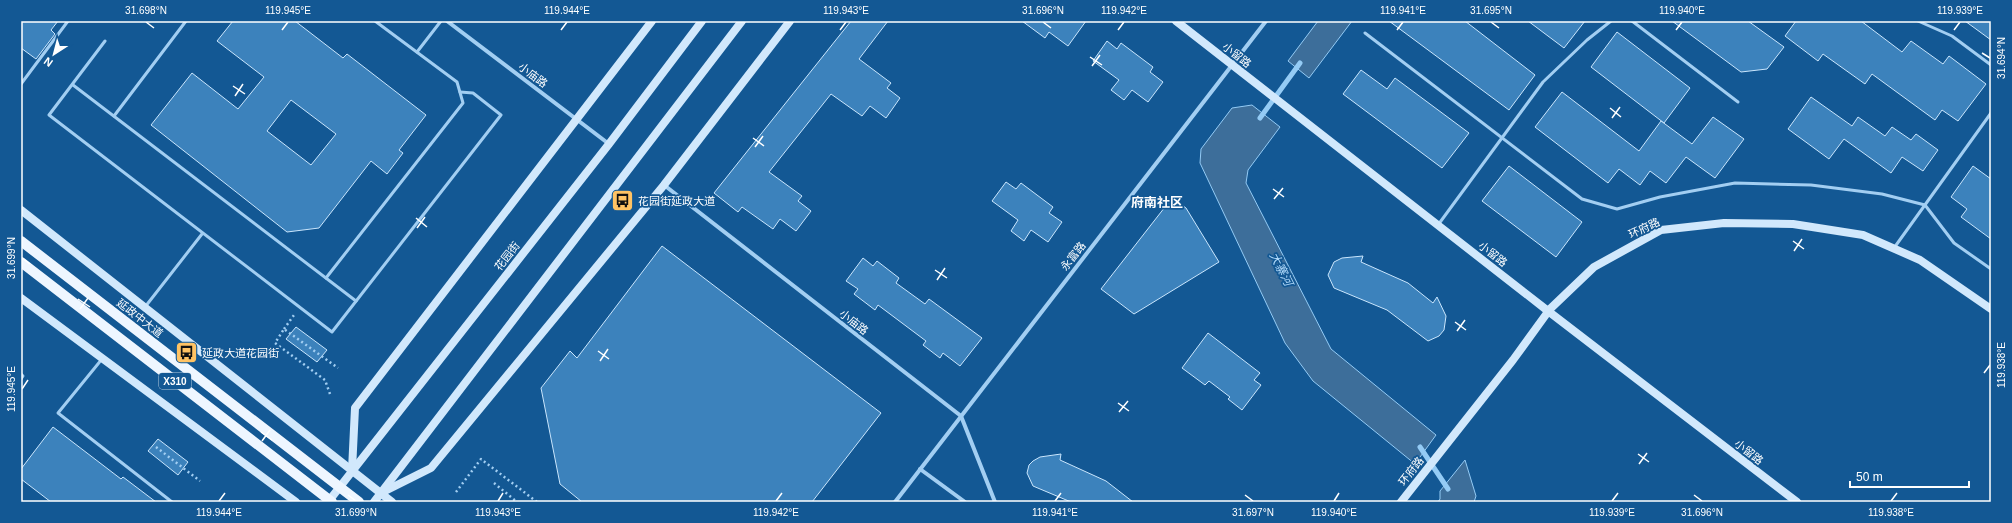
<svg xmlns="http://www.w3.org/2000/svg" width="2012" height="523" font-family="Helvetica,'Noto Sans SC',sans-serif">
<style>
.water{fill:#3d6e9a;stroke:#94cbf5}
.lines{fill:none;stroke-linecap:round;stroke-linejoin:round}
.stream{stroke:#94cbf5;stroke-width:5}
.building{fill:#3c82bc;stroke:#cae6fd;fill-rule:evenodd}
.path{stroke:#a2cef2;stroke-width:2.5;stroke-dasharray:2 3;stroke-linecap:butt}
.lane{stroke:#a2cef2;stroke-width:3}
.street{stroke:#a2cef2;stroke-width:4}
.secondary{stroke:#d1e8fc;stroke-width:8}
.primary{stroke:#eef6ff;stroke-width:10}
.ticks{fill:none;stroke:#fff;stroke-width:1.5}
.labels{text-anchor:middle;stroke-width:3.5;stroke-linejoin:round;paint-order:stroke}
.shield{fill:#135894;stroke:#b8cddf;stroke-width:1}
.shield-label{font-size:10px;font-weight:bold;fill:#fff}
.street-label{font-size:11px;fill:#fff;stroke:#135894}
.poi-label{font-size:11px;fill:#fff;stroke:#135894;text-anchor:start}
.water-label{font-size:12px;font-style:italic;fill:#afd8f9;stroke:#135894}
.quarter-label{font-size:13px;font-weight:bold;fill:#fff;stroke:#135894}
.neatline{fill:none;stroke:#fff;stroke-width:1.5}
.ticks-label{font-size:10px;text-anchor:middle;fill:#fff}
</style>
<rect width="100%" height="100%" fill="#135894"/>
<g class="water">
<path d="M1318 21H1352L1309 78 1288 61Z"/>
<path d="M1252 105 1280 127 1248 170 1246 183 1331 349 1436 435 1415 464 1313 381 1285 343 1200 163 1201 149 1232 108Z"/>
<path d="M1465 460 1476 496 1474 502H1438L1440 499V491Z"/>
</g>
<g class="lines">
<g class="stream">
<path d="M1260 118 1300 63"/>
<path d="M1420 447 1448 489"/>
</g>
</g>
<g class="building">
<path d="M21 21H58L51 30 55 34 36 59 21 48Z"/>
<path d="M233 21H295L343 58 347 54 426 115 399 150 403 153 387 174 371 161 319 228 287 232 151 125 192 73 238 109 264 77 217 41ZM291 100 336 134 311 165 267 131Z"/>
<path d="M851 21H888L859 59 891 83 887 88 900 98 886 118 870 106 862 116 831 94 769 172 802 196 798 201 811 211 796 231 780 219 773 229 742 207 738 212 714 193Z"/>
<path d="M1022 21H1086L1068 46 1049 32 1045 38Z"/>
<path d="M1389 21H1465L1535 75 1509 110Z"/>
<path d="M1528 21H1585L1564 48Z"/>
<path d="M1672 21H1748L1784 47 1767 69 1741 72Z"/>
<path d="M1796 21H1861L1902 52 1911 41 1943 64 1949 56 1986 84 1958 121 1942 110 1935 120 1872 74 1865 84 1823 54 1818 61 1785 36Z"/>
<path d="M1965 21H1991V40Z"/>
<path d="M1617 32 1690 88 1664 123 1591 67Z"/>
<path d="M1107 41 1117 49 1121 43 1153 67 1150 72 1163 82 1148 102 1132 90 1124 100 1111 90 1119 80 1093 61Z"/>
<path d="M1361 70 1387 89 1395 78 1469 133 1442 168 1343 94Z"/>
<path d="M1562 92 1639 151 1661 121 1692 144 1713 117 1744 139 1715 178 1686 157 1666 183 1650 171 1640 185 1619 169 1608 183 1535 127Z"/>
<path d="M1811 97 1852 126 1858 117 1885 136 1892 127 1911 140 1916 134 1938 150 1923 171 1902 157 1891 173 1844 139 1829 159 1788 129Z"/>
<path d="M1509 166 1582 222 1556 257 1482 201Z"/>
<path d="M1973 166 1991 179V239L1961 217 1967 209 1951 197Z"/>
<path d="M1006 182 1016 189 1021 183 1053 207 1049 213 1062 222 1048 242 1031 230 1024 241 1011 231 1018 220 992 201Z"/>
<path d="M1172 198 1186 208 1219 262 1134 314 1101 289Z"/>
<path d="M662 246 881 413 812 502H582L560 484 541 388 570 351 577 358Z"/>
<path d="M1363 256 1361 262 1408 283 1433 303 1437 297 1446 316 1444 330 1439 336 1428 341 1387 310 1334 288 1328 275 1334 262 1342 258Z"/>
<path d="M863 258 873 266 877 261 899 278 896 283 925 304 929 299 982 338 960 366 943 353 940 358 923 345 926 341 878 305 875 310 854 294 858 289 846 281Z"/>
<path d="M296 327 327 350 317 362 286 339Z"/>
<path d="M1208 333 1260 373 1254 380 1261 385 1242 410 1228 399 1230 397 1209 381 1205 385 1182 368Z"/>
<path d="M53 427 121 479 123 477 156 502H51L21 479V469Z"/>
<path d="M158 439 188 462 178 475 148 451Z"/>
<path d="M1061 454 1060 460 1106 481 1133 502H1071L1033 486 1027 473 1029 465 1033 461 1040 457Z"/>
</g>
<g class="lines">
<g class="path">
<path d="M284 329 294 315"/>
<path d="M330 394 325 380 275 343 284 329 338 368"/>
<path d="M156 447 200 481"/>
<path d="M494 483 517 502"/>
<path d="M456 492 481 459 537 502"/>
</g>
<g class="lane">
<path d="M567 21H569"/>
<path d="M1632 21 1738 102"/>
<path d="M1918 21 1952 36 1991 65"/>
<path d="M1365 33 1582 199 1617 209 1660 197 1735 183 1811 185 1882 194 1925 205 1954 243 1991 269"/>
<path d="M105 41 49 115 332 332 501 115 473 93 460 92"/>
<path d="M417 52 441 21"/>
<path d="M21 84 68 21"/>
<path d="M73 85 356 301"/>
<path d="M114 116 186 21"/>
<path d="M1438 225 1543 82 1587 40 1611 21"/>
<path d="M1894 248 1991 113"/>
<path d="M326 278 463 103 457 82 375 21"/>
<path d="M145 307 202 234"/>
<path d="M102 359 58 413 172 502"/>
<path d="M21 374 23 376 21 379"/>
</g>
<g class="street">
<path d="M447 21 609 144"/>
<path d="M664 185 961 416 995 502"/>
<path d="M920 469 965 502"/>
<path d="M895 502 1266 21"/>
</g>
<g class="secondary">
<path d="M1176 21 1548 311 1797 502"/>
<path d="M21 210 392 502"/>
<path d="M21 298 296 502"/>
<path d="M352 470 355 408 652 21"/>
<path d="M381 493 431 468 664 185 790 21"/>
<path d="M328 502 609 144 702 21"/>
<path d="M374 502 742 21"/>
<path d="M1401 502 1513 360 1550 309 1594 267 1661 230 1724 223 1793 224 1863 235 1920 260 1991 309"/>
</g>
<g class="primary">
<path d="M21 241 359 502"/>
<path d="M21 262 332 502"/>
</g>
</g>
<path class="ticks" d="M146 22 154 28M1043 22 1051 28M1491 22 1499 28M282 30 288 22M561 30 567 22M840 30 846 22M1118 30 1124 22M1397 30 1403 22M1676 30 1682 22M1954 30 1960 22M1982 53 1990 58M1090 57 1102 65M1092 66 1100 55M233 86 245 94M235 96 243 84M1610 108 1621 117M1612 118 1620 107M753 138 764 146M755 147 763 136M1273 189 1284 197M1274 199 1283 188M416 218 427 227M417 228 425 217M1793 241 1804 249M1794 251 1802 239M22 258 30 264M935 270 947 278M937 280 945 268M78 299 90 307M80 309 88 298M1455 322 1466 330M1457 331 1465 320M598 351 609 359M600 361 608 349M1984 373 1990 365M22 389 28 380M1118 403 1129 411M1119 412 1128 401M261 432 272 440M262 441 270 430M1638 454 1649 462M1639 464 1647 453M348 495 356 501M1245 495 1253 501M1694 495 1702 501M219 501 225 493M498 501 503 493M776 501 782 493M1055 501 1061 493M1334 501 1339 493M1612 501 1618 493M1891 501 1897 493"/>
<defs>
<symbol id="bus-square" viewBox="-11 -11 22 22"><rect x="-9" y="-9" width="18" height="18" rx="4" fill="#ffc364" stroke="#135894"/><path d="M-5-6H5V4H4V6H2V4H-2V6H-4V4H-5ZM-3.5-4V0h7V-4ZM-3.5 1.2v1.5H-2V1.2ZM2 1.2v1.5H3.5V1.2Z" fill="#111"/></symbol>
</defs>
<g fill-rule="evenodd">
<use href="#bus-square" x="610" y="188" width="25" height="25"/>
<use href="#bus-square" x="174" y="340" width="25" height="25"/>
</g>
<g class="labels">
<rect class="shield" x="159" y="373" width="32" height="16" rx="3"/>
<g class="shield-label">
<text x="175" y="385">X310</text>
</g>
<g class="street-label">
<text transform="translate(1237 55) rotate(38)" y="4">小留路</text>
<text transform="translate(533 75) rotate(37)" y="4">小庙路</text>
<text transform="translate(1644 228) rotate(-25)" y="4">环府路</text>
<text transform="translate(1493 254) rotate(38)" y="4">小留路</text>
<text transform="translate(507 256) rotate(-52)" y="4">花园街</text>
<text transform="translate(1073 256) rotate(-52)" y="4">永富路</text>
<text transform="translate(140 318) rotate(38)" y="4">延政中大道</text>
<text transform="translate(854 322) rotate(38)" y="4">小庙路</text>
<text transform="translate(1749 452) rotate(38)" y="4">小留路</text>
<text transform="translate(1411 471) rotate(-52)" y="4">环府路</text>
</g>
<g class="poi-label">
<text x="638" y="205">花园街延政大道</text>
<text x="202" y="357">延政大道花园街</text>
</g>
<g class="water-label">
<text transform="translate(1281 269) rotate(63)" y="4">大寨河</text>
</g>
<g class="quarter-label">
<text x="1157" y="207">府南社区</text>
</g>
</g>
<rect width="2012" height="523" fill="none" stroke="#135894" stroke-width="44"/>
<g transform="translate(54 54) rotate(216)" stroke="#135894" stroke-width="3" paint-order="stroke">
<path d="M0-3L7 15L0 10L-7 15Z" fill="#ffffff"/>
<text y="-6" font-size="11" font-weight="bold" text-anchor="middle" fill="#ffffff">N</text>
</g>
<path d="M1850 481v6h119v-6" fill="none" stroke="#ffffff" stroke-width="2"/>
<text x="1856" y="481" font-size="12" fill="#ffffff" stroke="#135894" stroke-width="3" paint-order="stroke">50 m</text>
<rect x="22" y="22" width="1968" height="479" class="neatline"/>
<g class="ticks-label">
<text x="146" y="14">31.698°N</text>
<text x="288" y="14">119.945°E</text>
<text x="567" y="14">119.944°E</text>
<text x="846" y="14">119.943°E</text>
<text x="1043" y="14">31.696°N</text>
<text x="1124" y="14">119.942°E</text>
<text x="1403" y="14">119.941°E</text>
<text x="1491" y="14">31.695°N</text>
<text x="1682" y="14">119.940°E</text>
<text x="1960" y="14">119.939°E</text>
<text transform="translate(2001 58) rotate(-90)" y="4">31.694°N</text>
<text transform="translate(11 258) rotate(-90)" y="4">31.699°N</text>
<text transform="translate(2001 365) rotate(-90)" y="4">119.938°E</text>
<text transform="translate(11 389) rotate(-90)" y="4">119.945°E</text>
<text x="219" y="516">119.944°E</text>
<text x="356" y="516">31.699°N</text>
<text x="498" y="516">119.943°E</text>
<text x="776" y="516">119.942°E</text>
<text x="1055" y="516">119.941°E</text>
<text x="1253" y="516">31.697°N</text>
<text x="1334" y="516">119.940°E</text>
<text x="1612" y="516">119.939°E</text>
<text x="1702" y="516">31.696°N</text>
<text x="1891" y="516">119.938°E</text>
</g>
</svg>
